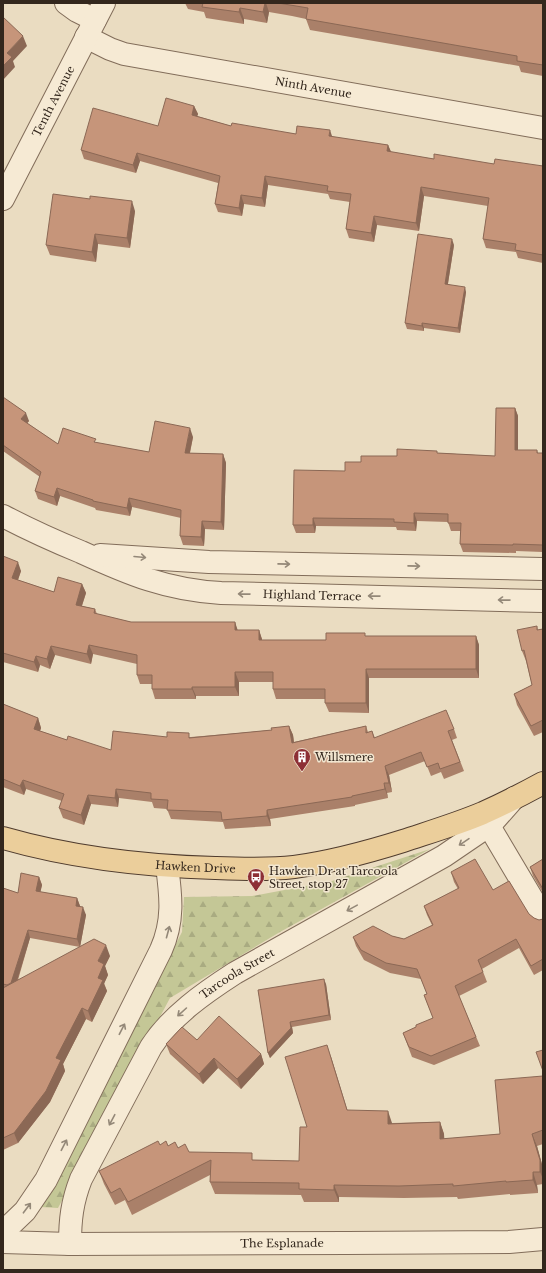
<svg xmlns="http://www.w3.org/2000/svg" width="546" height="1273" font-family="'Libre Baskerville',serif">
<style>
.forest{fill:url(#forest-firs)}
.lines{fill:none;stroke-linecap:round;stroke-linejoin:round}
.minor-casing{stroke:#826d5a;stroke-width:24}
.major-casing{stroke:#503c2e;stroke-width:24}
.minor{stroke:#f6ead4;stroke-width:22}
.major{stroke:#ebce9b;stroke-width:22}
.wall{fill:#aa8069}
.shaded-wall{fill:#8b6855}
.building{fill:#c6957a;stroke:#8b6855}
.oneway{stroke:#948878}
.labels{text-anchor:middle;stroke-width:3;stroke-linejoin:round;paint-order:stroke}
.street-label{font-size:11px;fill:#33271d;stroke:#f2e6d0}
.poi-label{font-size:11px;fill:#33271d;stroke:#f2e6d0;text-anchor:start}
</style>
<defs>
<pattern id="forest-firs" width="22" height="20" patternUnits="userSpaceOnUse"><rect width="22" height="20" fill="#c4c796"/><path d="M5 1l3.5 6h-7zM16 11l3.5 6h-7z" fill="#a9ab81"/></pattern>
</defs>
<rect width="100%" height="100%" fill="#eadcc1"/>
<path class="forest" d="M430 849 280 932 170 998 58 1208 40 1207 182 932 184 897 252 896 332 881Z"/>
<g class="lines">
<defs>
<g id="minor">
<path d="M66 3 77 11 95 20"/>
<path id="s1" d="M86 37 110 49 124 54 543 128"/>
<path id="s2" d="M3 199 104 3"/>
<path id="s3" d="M3 516C28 529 54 541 81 552 129 574 167 590 221 593L543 601"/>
<path d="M100 555 209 562 543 569"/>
<path d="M489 826 543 917"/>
<path d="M3 1232 25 1211 46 1180 161 950C174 921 171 896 167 866"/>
<path id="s4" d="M3 1242 70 1244 348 1243 509 1242 543 1239"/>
<path id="s5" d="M70 1244C70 1220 72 1202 81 1179L151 1047C171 1016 204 993 235 973L444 856 491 824 514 798"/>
</g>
<g id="major">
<path id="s6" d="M3 838C73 858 143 866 215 868 242 869 268 870 294 867 331 862 368 852 403 841 430 832 457 824 483 813 503 804 523 794 543 783"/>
</g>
</defs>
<use href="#minor" class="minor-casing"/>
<use href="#major" class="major-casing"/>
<use href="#minor" class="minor"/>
<use href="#major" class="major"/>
</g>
<g class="wall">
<path d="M185 3H543V76L521 72 519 66 310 30 306 19 292 16 269 12 267 23 244 19V24L206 18 204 12 188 9Z"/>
<path d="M194 106 198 114 197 116 231 126 296 134 332 137 388 145 391 152 434 159 494 164 543 166V263L518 258 516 252 486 248 483 239 488 206 424 196 419 231 377 225 374 242 349 238 346 229 350 202 330 199 328 194 268 185 265 207 244 204 242 216 218 212 215 204 218 183 140 161 136 173 84 159 81 150 158 126Z"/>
<path d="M135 211 130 248 98 244 96 262 50 255 46 245Z"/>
<path d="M454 245 448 284 466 292 460 333 424 328V331L407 329 405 323Z"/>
<path d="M3 397 29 421 27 423 58 444 97 443 149 452 193 437 190 453 223 454 226 463 224 530 205 529 204 546 183 545 180 536 181 518 132 507 130 516 96 510 95 508 60 496 57 506 38 499 35 491 40 477 3 451Z"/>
<path d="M515 408 518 416V450H537L538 453H543V552L516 551V553L463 552 460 544 461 531H451L448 522 417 521 416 531 397 530 396 527 316 526 315 533H296L293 525 345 471 361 462 397 456 438 453 495 456Z"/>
<path d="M3 556 21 571 18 580 54 592 82 584 86 593 82 606 95 609 97 614 131 622H235L237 630H259L262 640H326L366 636H476L479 645V678H369V713L329 712 325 703V699H276L273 689V682H239V696H196V699H155L152 689V684H140L137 675V664L93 654 91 664 55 655 50 669 40 665 38 672 3 662Z"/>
<path d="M537 626 538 630 543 629V732L534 736 517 705 514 694 532 685 526 661 522 651Z"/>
<path d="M3 704 38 718 41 728 40 731 67 740 111 750 167 737H191L272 730 289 726 293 735 294 742 366 726 368 732 372 731 375 738 454 729 457 738 452 740 464 771 444 779 441 772 431 776 425 761 389 775 392 792 387 793 388 798 355 805V806L270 819 271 826 225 829 223 822 171 819 167 809 154 808 152 802 119 798 118 807 91 804 84 825 63 818 59 808 62 801 26 789 24 795 3 787Z"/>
<path d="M543 859V893L533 876 530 867Z"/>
<path d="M451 872 493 890 529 914 534 918 539 920 543 919V970L534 975 519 948 482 969 487 982 459 996 480 1046 434 1065 412 1057 403 1033 416 1027 433 1018 424 995 427 994 421 979 390 973 364 960 356 946 353 937 392 936 404 939 432 925 427 915 424 906 458 889 454 882Z"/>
<path d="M39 877 42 885 40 892 77 898 80 906 86 915 80 947 30 938 18 980 110 956 105 966 108 975 104 983 107 991 92 1022 86 1019 63 1064 65 1071 50 1102 18 1143 3 1150V888L18 893Z"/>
<path d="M326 984 331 1020 292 1027 293 1033 270 1058 268 1053 258 990Z"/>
<path d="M197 1040 261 1054 264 1064 241 1089 218 1068 203 1084 170 1054 166 1044Z"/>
<path d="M331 1057 347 1110 392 1123 440 1122 444 1134V1139L500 1134 543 1076V1144L537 1146 543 1168V1184L537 1185 538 1193 510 1195V1194L458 1199 457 1197 404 1198 339 1197V1202H304L301 1195 215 1194 210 1182V1175L132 1215 125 1200 115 1205 104 1184 99 1171 160 1145 168 1146 189 1152 254 1160 299 1161 307 1127Z"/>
</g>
<g class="shaded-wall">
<path d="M265 3H266L269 12 267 23 263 12Z"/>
<path d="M240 8 244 19V24L239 12Z"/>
<path d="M23 36 27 46 13 61 15 67 3 80V66L7 53Z"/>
<path d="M194 106 198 114 195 123 192 115Z"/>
<path d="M330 130 333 139 329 136Z"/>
<path d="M388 145 392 154 387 151Z"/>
<path d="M137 153 140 161 136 173 133 165Z"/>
<path d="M265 176 268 185 265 207 262 198Z"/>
<path d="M421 187 424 196 419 231 416 223Z"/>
<path d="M241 195 244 204 242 216 239 208Z"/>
<path d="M132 201 135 211 130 248 127 238Z"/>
<path d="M374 216 377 225 374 242 371 233Z"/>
<path d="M95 234 98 244 96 262 92 252Z"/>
<path d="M452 239 454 245 447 289 445 284Z"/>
<path d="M465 287 466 292 460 333 458 328Z"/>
<path d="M422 323 424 328V331L422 326Z"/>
<path d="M515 408 518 416V458L515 450Z"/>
<path d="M26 413 29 421 24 427 21 419Z"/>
<path d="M190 428 193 437 188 461 185 453Z"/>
<path d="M223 454 226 463 224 530 221 522Z"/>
<path d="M57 488 60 496 57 506 54 497Z"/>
<path d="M129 498 132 507 130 516 127 508Z"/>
<path d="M414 513 417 521 416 531 414 523Z"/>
<path d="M313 518 316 526 315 533 313 525Z"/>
<path d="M202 521 205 529 204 546 201 537Z"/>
<path d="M18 562 21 571 15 588 12 578Z"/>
<path d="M82 584 86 593 79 614 76 605Z"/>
<path d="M235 622 238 631 235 630Z"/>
<path d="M259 630 262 639V650L259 640Z"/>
<path d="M476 636 479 645V678L476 669Z"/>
<path d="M89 645 93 654 91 664 87 654Z"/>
<path d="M51 646 55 655 50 669 47 659Z"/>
<path d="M36 656 40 665 38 672 34 662Z"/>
<path d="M366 669 369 678V713L366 703Z"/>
<path d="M235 672 239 682V696L235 687Z"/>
<path d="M192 687 196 696V699L192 689Z"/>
<path d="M38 718 41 728 37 739 34 729Z"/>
<path d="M289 726 293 735 295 752 292 743Z"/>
<path d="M385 766 389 775 392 792 389 783Z"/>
<path d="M23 780 26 789 24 795 20 786Z"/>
<path d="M384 783 387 793 388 798 385 789Z"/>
<path d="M116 789 119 798 118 807 115 798Z"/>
<path d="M88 795 91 804 84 825 81 815Z"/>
<path d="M267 810 270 819 271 826 267 816Z"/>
<path d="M39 877 42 885 39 899 36 891Z"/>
<path d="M77 898 80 906 79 914 76 906Z"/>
<path d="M83 907 86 915 80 947 77 939Z"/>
<path d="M28 930 30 938 13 994 10 986Z"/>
<path d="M106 945 110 956 105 966 108 975 104 984 107 991 92 1022 88 1011 98 978V961Z"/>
<path d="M324 979 326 984 331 1020 329 1015Z"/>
<path d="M82 1008 86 1019 63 1064 65 1071 50 1102 18 1143 14 1133 56 1058Z"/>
<path d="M290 1022 292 1027 293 1033 270 1058 268 1053Z"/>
<path d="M327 1045 331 1057 351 1122 347 1110Z"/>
<path d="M261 1054 264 1064 241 1089 237 1079Z"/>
<path d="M214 1058 218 1068 203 1084 199 1074Z"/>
<path d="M388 1111 392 1123V1136L388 1124Z"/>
<path d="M440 1122 444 1134 445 1152 440 1139Z"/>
<path d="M532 1134 537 1146 543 1168V1179L540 1172Z"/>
<path d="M533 1172 537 1185 538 1193 533 1180Z"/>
<path d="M334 1185 339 1197V1202L334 1190Z"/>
</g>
<g class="building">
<path d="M203 3H265L263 12 240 8 239 12 202 7Z"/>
<path d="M278 3H543V65L517 61V56L306 19 308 8Z"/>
<path d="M3 17 23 36 7 53 12 57 3 66Z"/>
<path d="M166 98 194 106 192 115 231 126 232 123 296 134 297 126 330 130 329 136 388 145 387 151 434 159V154L494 164 495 159 543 166V255L515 250 516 244 483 239 489 198 421 187 416 223 374 216 371 233 346 229 351 194 327 191 328 186 265 176 262 198 241 195 239 208 215 204 220 176 137 153 133 165 81 150 93 108 158 126Z"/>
<path d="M53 194 90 199V196L132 201 127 238 95 234 92 252 46 245Z"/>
<path d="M418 234 452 239 445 284 465 287 458 328 422 323V326L405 323Z"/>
<path d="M3 397 26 413 21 419 58 444 63 428 96 439 94 442 149 452 155 421 190 428 185 453 223 454 221 522 202 521 201 537 180 536 181 510 129 498 127 508 93 501V500L57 488 54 497 35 491 41 472 3 445Z"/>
<path d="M496 408H515V450H537V453H543V545L513 544V545L460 544 461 523H448V514L414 513V523L394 522V519L313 518V525H293L294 470 345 471V462H361V456H397V449L437 451V453L495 456Z"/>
<path d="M3 556 18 562 12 578 54 592 58 577 82 584 76 605 95 609 94 613 131 622H235V630H259V640H326V633H365V636H476V669H366V703H325V689H273V672H235V687H192V689H152V675H137V655L89 645 87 654 51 646 47 659 36 656 34 662 3 653Z"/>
<path d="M537 626V630L543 629V720L531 726 514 694 532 685 524 650 522 651 517 630Z"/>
<path d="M3 704 38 718 34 729 67 740 68 736 111 750 113 731 167 737V732L189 733V738L272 730 271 728 289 726 292 743 366 726V733L372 731 374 738 446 710 454 729 448 731 460 762 440 769 438 763 427 767 421 752 385 766 389 783H384L385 789 352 796V797L267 810V816L222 820 221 812 167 810 168 800 151 799V793L116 789 115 798 88 795 81 815 59 808 64 794 23 780 20 786 3 779Z"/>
<path d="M475 859 493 890 509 881 529 914 534 918 539 920 543 919V959L531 966 516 939 478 960 483 972 455 986 476 1037 431 1056 409 1047 403 1033 416 1027V1025L433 1018 424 995 427 994 417 969 386 963 361 950 353 937 373 926 392 936 404 939 433 925 424 906 459 888 451 872Z"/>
<path d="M543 859V889L530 867Z"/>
<path d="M21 873 39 877 36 891 77 898 76 906 83 907 77 939 28 930 11 983 7 985 3 984V888L18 893Z"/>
<path d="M94 939 106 945 98 961 104 964 98 978 103 980 88 1011 82 1008 56 1058 61 1060 46 1091 14 1133 3 1138V988Z"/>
<path d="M324 979 329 1015 290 1022 291 1028 268 1053 258 990Z"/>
<path d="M219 1016 261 1054 237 1079 214 1058 199 1074 166 1044 182 1027 197 1040Z"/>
<path d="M327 1045 347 1110 388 1111V1124L440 1122V1139L500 1134 495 1080 543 1076V1130L532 1134 540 1160V1172H533V1180L506 1182V1181L453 1186V1184L399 1186 334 1185V1190L299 1189V1183L210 1182 211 1160 128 1202 120 1188 111 1193 99 1171 158 1141 160 1145 166 1141 168 1146 175 1142 178 1148 185 1144 189 1152 252 1153V1160L299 1161 300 1127H307L285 1057Z"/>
<path d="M543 1050V1071L536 1052Z"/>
</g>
<defs><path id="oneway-shaft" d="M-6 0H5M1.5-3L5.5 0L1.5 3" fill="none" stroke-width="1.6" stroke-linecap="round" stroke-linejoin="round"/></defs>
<g class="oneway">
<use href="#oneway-shaft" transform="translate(140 557) rotate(5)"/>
<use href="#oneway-shaft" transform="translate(284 564) rotate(1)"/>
<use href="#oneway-shaft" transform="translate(414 566) rotate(1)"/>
<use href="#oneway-shaft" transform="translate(244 594) rotate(-179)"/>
<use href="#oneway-shaft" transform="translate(374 596) rotate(-179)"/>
<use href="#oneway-shaft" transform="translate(504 600) rotate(-179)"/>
<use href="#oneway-shaft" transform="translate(464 842) rotate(146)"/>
<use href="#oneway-shaft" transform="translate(352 908) rotate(151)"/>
<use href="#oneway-shaft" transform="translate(168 932) rotate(-75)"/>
<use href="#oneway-shaft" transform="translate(182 1012) rotate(138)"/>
<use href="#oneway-shaft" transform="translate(122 1029) rotate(-63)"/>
<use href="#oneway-shaft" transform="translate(112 1120) rotate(118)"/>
<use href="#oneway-shaft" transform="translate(64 1145) rotate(-63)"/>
<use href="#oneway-shaft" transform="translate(27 1208) rotate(-53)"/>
</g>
<defs>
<symbol id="building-pin" viewBox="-11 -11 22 30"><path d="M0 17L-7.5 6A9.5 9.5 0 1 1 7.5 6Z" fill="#8d2f35" stroke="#f2e6d0"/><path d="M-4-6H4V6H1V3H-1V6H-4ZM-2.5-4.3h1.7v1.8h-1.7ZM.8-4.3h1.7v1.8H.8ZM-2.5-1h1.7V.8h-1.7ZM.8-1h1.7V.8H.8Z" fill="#fff"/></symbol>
<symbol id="bus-pin" viewBox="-11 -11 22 30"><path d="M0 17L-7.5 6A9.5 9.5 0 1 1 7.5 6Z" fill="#8d2f35" stroke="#f2e6d0"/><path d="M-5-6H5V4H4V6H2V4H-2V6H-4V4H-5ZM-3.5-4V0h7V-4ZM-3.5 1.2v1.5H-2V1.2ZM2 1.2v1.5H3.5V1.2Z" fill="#fff"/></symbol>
</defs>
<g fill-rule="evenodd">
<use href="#building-pin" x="292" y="747" width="20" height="27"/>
<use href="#bus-pin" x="246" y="867" width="20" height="27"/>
</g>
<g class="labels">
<g class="street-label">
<text dy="4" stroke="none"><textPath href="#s1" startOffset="234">Ninth Avenue</textPath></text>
<text dy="4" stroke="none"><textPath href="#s2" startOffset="110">Tenth Avenue</textPath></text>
<text dy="4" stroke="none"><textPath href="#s3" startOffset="324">Highland Terrace</textPath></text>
<text dy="4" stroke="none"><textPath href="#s6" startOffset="195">Hawken Drive</textPath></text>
<text dy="4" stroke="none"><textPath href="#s5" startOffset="330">Tarcoola Street</textPath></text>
<text dy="4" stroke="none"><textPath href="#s4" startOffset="279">The Esplanade</textPath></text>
</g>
<g class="poi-label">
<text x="315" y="761">Willsmere</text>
<text x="269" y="875">Hawken Dr at Tarcoola<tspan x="269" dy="13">Street, stop 27</tspan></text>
</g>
</g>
<rect width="546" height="1273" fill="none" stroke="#33271d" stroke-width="8"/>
</svg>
